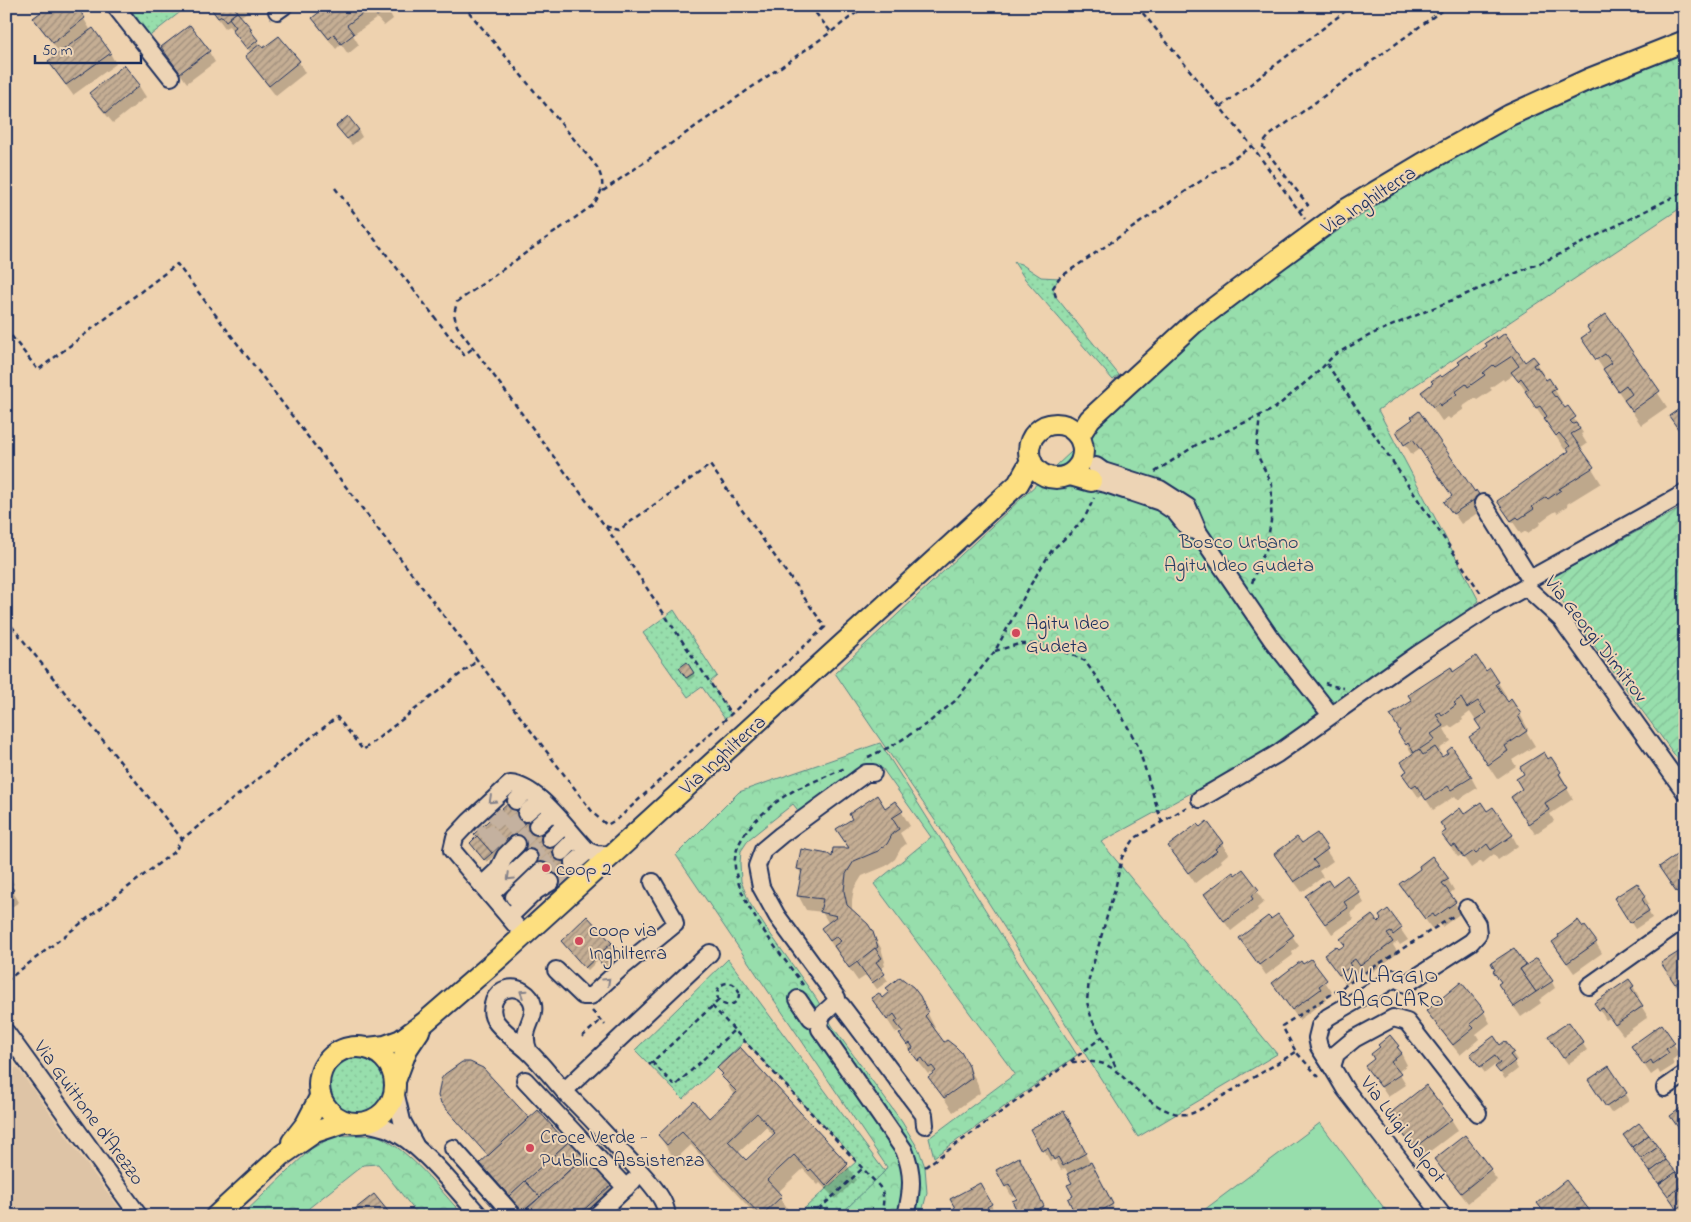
<svg xmlns="http://www.w3.org/2000/svg" width="1691" height="1222" font-family="'Indie Flower',sans-serif">
<style>
.built{fill:#dec4a6}
.grass{fill:url(#grass-dots);stroke:#598685}
.park{fill:url(#park-crowns);stroke:#598685}
.garden{fill:url(#garden-furrows);stroke:#598685}
.pitch{fill:#97deac;stroke:#598685}
.shadow{fill:#0003;fill-rule:evenodd}
.building{fill:url(#building-hatch);stroke:#1b2f5e;fill-rule:evenodd}
.lines{fill:none;stroke-linecap:round;stroke-linejoin:round}
.minor-tunnel{stroke:#c4b19f;stroke-width:16;stroke-dasharray:16 8;stroke-linecap:butt}
.minor-casing{stroke:#1b2f5e;stroke-width:20}
.major-casing{stroke:#1b2f5e;stroke-width:24}
.path{stroke:#1b2f5e;stroke-width:2.5;stroke-dasharray:5 4;stroke-linecap:butt}
.minor{stroke:#edd4b5;stroke-width:16}
.major{stroke:#fddf80;stroke-width:20}
.oneway{stroke:#84828a}
.poi-dot{fill:#d1495b;stroke:#edd4b5;stroke-width:2}
.labels{text-anchor:middle;stroke-width:4;stroke-linejoin:round;paint-order:stroke}
.street-label{font-size:20px;fill:#1b2f5e;stroke:#edd4b5}
.park-label{font-size:20px;fill:#274066;stroke:#edd4b5}
.poi-label{font-size:20px;fill:#1b2f5e;stroke:#edd4b5;text-anchor:start}
.neighbourhood-label{font-size:21px;letter-spacing:1px;fill:#1b2f5e;stroke:#edd4b5}
</style>
<defs>
<pattern id="grass-dots" width="8" height="8" patternUnits="userSpaceOnUse" patternTransform="scale(1.25)"><rect width="8" height="8" fill="#97deac"/><path d="M2 2h.1M6 6h.1" fill="none" stroke="#82bf96" stroke-width="1.8" stroke-linecap="round"/></pattern>
<pattern id="park-crowns" width="20" height="18" patternUnits="userSpaceOnUse" patternTransform="scale(1.25)"><rect width="20" height="18" fill="#97deac"/><path d="M2 6a3 3 0 1 1 6 0M12 15a3 3 0 1 1 6 0" fill="none" stroke="#82bf96"/></pattern>
<pattern id="garden-furrows" width="10" height="10" patternUnits="userSpaceOnUse" patternTransform="scale(1.25)"><rect width="10" height="10" fill="#97deac"/><path d="M-1 1l2-2M0 10L10 0M9 11l2-2" fill="none" stroke="#82bf96"/></pattern>
<pattern id="building-hatch" width="6" height="6" patternUnits="userSpaceOnUse" patternTransform="scale(1.25)"><rect width="6" height="6" fill="#c5ae94"/><path d="M-1 1l2-2M0 6l6-6M5 7l2-2" fill="none" stroke="#9f8e7c"/></pattern>
</defs>
<rect width="100%" height="100%" fill="#eed2af"/>
<filter id="ink" filterUnits="userSpaceOnUse"><feTurbulence type="fractalNoise" baseFrequency=".02" numOctaves="2"/><feDisplacementMap in="SourceGraphic" scale="10" xChannelSelector="R" yChannelSelector="G"/><feConvolveMatrix kernelMatrix="1 2 1 2 8 2 1 2 1" color-interpolation-filters="sRGB"/></filter>
<g filter="url(#ink)">
<path class="built" d="M17 1067 85 1162 125 1216H6V1076Z"/>
<g class="grass">
<path d="M131 6H188L147 38 125 11Z"/>
<path d="M1014 262 1021 264 1041 277 1059 278 1053 288 1056 297 1119 375 1113 380 1025 279Z"/>
<path d="M674 610 717 676 710 682 731 714 725 719 702 687 688 697 643 633Z"/>
<path d="M728 959 885 1172 839 1216H796L857 1161 745 1041 683 1099 635 1050Z"/>
<circle cx="357" cy="1084" r="29"/>
</g>
<g class="park">
<path d="M1685 51V205L1378 410 1479 601 1347 708 1101 842 1277 1054 1138 1137 953 847 835 673 1198 333 1282 268 1427 172 1516 124 1593 87Z"/>
<path d="M880 743 1077 1055 934 1157 929 1138 1015 1074 874 884 931 837 882 768 866 773 804 818 793 804 749 839 741 851 740 863 741 881 749 902 764 925 816 998 833 1027 902 1122 919 1150 925 1167 927 1193 921 1216H839L884 1172 887 1167 676 855 739 792Z"/>
<path d="M377 1135C412 1152 437 1187 464 1216H419L378 1164 363 1165 309 1208 302 1216H241L311 1149 334 1136Z"/>
</g>
<path class="garden" d="M1685 506V769L1546 580Z"/>
<path class="pitch" d="M1320 1123 1390 1216H1196Z"/>
<g class="shadow">
<path d="M209 6H249L251 9 240 17 251 30 261 48 299 62 305 73 276 96 253 67 247 56 251 53 234 30 233 31 229 26 225 28Z"/>
<path d="M329 6H386L393 19 384 26 377 18 353 35 359 45 348 54 341 44 336 49 320 29 313 19Z"/>
<path d="M35 19H84L91 31 110 53 116 64 73 95 56 72 60 53 41 29Z"/>
<path d="M162 48 209 52 215 62 187 83Z"/>
<path d="M124 66 139 86 146 97 113 123 97 104 91 93Z"/>
<path d="M358 130 362 137 352 145 342 133Z"/>
<path d="M1606 315 1667 407 1641 425 1583 339 1591 333Z"/>
<path d="M1495 338 1525 364 1533 358 1545 377 1544 378 1546 381 1548 380 1555 390 1563 404 1562 406 1565 410 1567 408 1583 433 1581 434 1587 444 1580 449 1601 483 1567 504 1568 506 1557 513 1556 511 1548 516 1540 522 1541 524 1528 533 1526 531 1521 534 1499 501 1570 452 1568 448 1565 450 1514 374 1504 381 1503 379 1490 388 1492 390 1477 400 1475 398 1462 407 1464 409 1450 419 1448 417 1442 421 1422 392 1488 347Z"/>
<path d="M1414 420 1485 508 1461 524 1446 502 1453 497 1420 449 1412 455 1404 442Z"/>
<path d="M687 664 695 676 688 681 680 668Z"/>
<path d="M1490 670 1507 697 1504 699 1520 714 1528 729 1526 731 1535 746 1512 760 1516 766 1497 779 1479 752 1482 730 1470 712 1462 718 1463 720 1451 728 1449 726 1444 729 1451 741 1439 749 1442 754 1440 756 1471 777 1477 788 1458 800 1455 796 1433 810 1423 795 1419 798 1410 785 1408 772 1413 755 1399 733 1453 673 1485 672Z"/>
<path d="M1560 773 1566 784 1565 785 1573 799 1550 814 1554 821 1535 834 1518 808Z"/>
<path d="M513 800 575 869 556 887 512 839 487 862 473 846Z"/>
<path d="M885 810 901 811 910 826 900 833 906 844 901 848 895 859 886 866 862 876 854 889 852 900V911L867 924 881 948 885 962 884 963 885 966 880 969 888 981 877 989 867 975 858 981 831 943 822 928 829 924 822 912 806 910 798 895 802 875 798 869 833 859 850 850 838 830Z"/>
<path d="M1487 812 1512 835 1518 846 1498 860 1494 854 1483 863 1481 861 1471 868 1462 855 1458 857 1449 845 1443 834 1446 832 1441 823 1464 815Z"/>
<path d="M1199 829 1222 843 1228 854 1221 860 1222 862 1195 883 1170 846Z"/>
<path d="M1316 835 1333 861 1319 871 1323 877 1302 892 1282 865 1301 845Z"/>
<path d="M1685 850V900L1683 902 1667 878Z"/>
<path d="M6 871 14 884 10 887 19 902 6 911Z"/>
<path d="M1242 871 1264 902 1257 908 1258 910 1231 931 1205 894Z"/>
<path d="M1448 880 1454 890 1449 894 1461 913 1442 927 1440 924 1432 929 1401 885Z"/>
<path d="M1637 885 1649 904 1645 906 1652 918 1635 929 1620 906Z"/>
<path d="M1332 887 1358 892 1364 903 1350 913 1354 919 1332 934 1307 896Z"/>
<path d="M1388 911 1408 940 1400 945 1398 942 1393 945 1398 953 1367 976 1362 969 1354 975 1356 978 1346 985 1332 966 1339 951 1345 946 1341 940 1377 924Z"/>
<path d="M1278 915 1299 946 1292 952 1293 955 1266 975 1241 939Z"/>
<path d="M587 918 599 959 588 970 564 944Z"/>
<path d="M1561 937 1596 943 1602 953 1574 973 1553 943Z"/>
<path d="M1514 949 1526 967 1552 982 1555 988 1539 1000 1541 1003 1521 1017 1499 985 1502 983 1496 971Z"/>
<path d="M1685 949V987L1680 991 1663 963Z"/>
<path d="M1311 961 1332 992 1325 997 1326 1000 1299 1020 1274 984Z"/>
<path d="M1461 984 1484 1012 1490 1023 1476 1034 1479 1039 1460 1055 1434 1022 1427 1012Z"/>
<path d="M1633 986 1639 997 1637 999 1648 1017 1623 1035 1610 1018 1606 1020 1596 1004Z"/>
<path d="M919 996 935 1028 934 1030 944 1044 962 1055 977 1082 980 1093 953 1112 930 1077 933 1075 931 1072 928 1074 909 1049 901 1034 903 1033 901 1030 896 1033 873 998 882 999Z"/>
<path d="M1569 1023 1587 1050 1568 1064 1553 1044Z"/>
<path d="M1662 1026 1680 1054 1672 1060 1674 1065 1660 1074 1658 1070 1651 1075 1639 1057Z"/>
<path d="M1390 1037 1398 1047 1407 1065 1398 1072 1406 1085 1388 1097 1367 1066 1375 1060Z"/>
<path d="M1505 1042 1517 1060 1514 1062 1518 1069 1505 1079 1495 1065 1485 1073 1476 1061Z"/>
<path d="M740 1049 847 1165 856 1180 835 1199 820 1183 818 1185 803 1169 777 1193 790 1212 785 1216H757L691 1145 676 1159 668 1150 659 1135 709 1119 735 1095 731 1091 719 1068ZM766 1127 774 1136 746 1162 738 1153Z"/>
<path d="M1594 1088 1625 1094 1629 1101 1611 1113Z"/>
<path d="M444 1106 528 1119 560 1137 565 1132 610 1185 619 1200 601 1216H523L490 1178 482 1163 489 1156Z"/>
<path d="M1390 1115 1451 1119 1458 1130 1421 1158 1396 1126Z"/>
<path d="M1069 1123 1091 1165 1118 1216H1078L1073 1183 1069 1175 1065 1168 1061 1170 1055 1159 1050 1161 1032 1129Z"/>
<path d="M1465 1137 1490 1170 1497 1180 1468 1203 1442 1170 1436 1160Z"/>
<path d="M1629 1142 1685 1187V1213L1682 1215Z"/>
<path d="M1024 1170 1049 1216H1022L1016 1195 1012 1197 1006 1186Z"/>
<path d="M1566 1182 1589 1212 1592 1216H1546L1545 1214 1539 1203Z"/>
<path d="M980 1184 997 1216H952L957 1208Z"/>
</g>
<g class="building">
<path d="M49 6H76L85 18 53 43 33 18Z"/>
<path d="M209 6H234L237 12 226 21 222 16 218 18Z"/>
<path d="M327 6H387L388 7 377 16 370 8 347 25 354 34 341 44 334 34 329 39 312 18Z"/>
<path d="M237 12 252 29 250 30 258 40 247 49 232 30 236 27 229 18Z"/>
<path d="M190 25 210 51 180 73 161 47Z"/>
<path d="M93 28 111 53 66 85 48 61Z"/>
<path d="M279 36 300 61 269 86 245 56 260 44 263 48Z"/>
<path d="M124 65 140 85 106 113 89 93Z"/>
<path d="M348 116 359 130 347 139 336 126Z"/>
<path d="M1606 314 1660 391 1632 411 1624 400 1632 394 1626 385 1618 391 1603 369 1612 363 1605 354 1596 360 1581 338 1590 332 1587 327Z"/>
<path d="M1505 333 1525 362 1533 356 1538 362 1533 365 1535 368 1537 367 1546 380 1549 378 1556 389 1551 392 1555 397 1556 396 1565 408 1568 406 1576 417 1570 421 1573 424 1576 423 1580 429 1571 434 1594 467 1559 489 1561 490 1548 499 1546 497 1540 501 1532 507 1534 509 1519 519 1517 517 1511 521 1497 501 1569 451 1567 448 1570 446 1559 433 1556 436 1544 419 1547 416 1540 406 1536 408 1525 391 1529 389 1521 378 1518 381 1511 372 1519 366 1512 356 1495 367 1493 365 1483 373 1485 375 1468 387 1466 384 1455 392 1457 394 1440 406 1439 403 1433 407 1421 392 1433 383 1431 381 1440 375 1442 377 1460 364 1458 362 1462 359 1468 355 1470 358 1487 346 1485 343 1496 336 1497 339Z"/>
<path d="M1685 405V435L1683 436 1669 416Z"/>
<path d="M1419 411 1475 492 1476 490 1480 496 1453 514 1444 502 1452 496 1413 439 1404 445 1396 431 1413 419 1411 417Z"/>
<path d="M1476 656 1486 671 1490 668 1499 682 1496 684 1508 702 1511 699 1521 714 1518 716 1527 731 1505 746 1508 751 1488 765 1469 737 1481 729 1475 720 1486 713 1478 701 1467 708 1461 698 1454 703 1456 705 1442 715 1440 712 1436 714 1443 726 1431 734 1435 739 1414 753 1408 743 1406 745 1398 733 1400 731 1390 715 1412 701 1408 695 1451 667 1453 672Z"/>
<path d="M687 662 694 673 686 678 679 668Z"/>
<path d="M1435 747 1442 757 1448 753 1447 751 1452 747 1472 777 1451 790 1448 786 1426 800 1416 785 1412 788 1402 774 1407 771 1401 762 1419 749 1423 755Z"/>
<path d="M1544 752 1548 759 1551 757 1561 772 1559 774 1568 788 1545 803 1549 810 1528 824 1511 797 1522 789 1516 779 1524 774 1520 767Z"/>
<path d="M877 795 885 808 895 801 903 811 892 818 899 829 893 833 887 844 878 851 854 861 846 874 844 891 847 905 868 924 873 932 878 947 849 968 834 946 841 941 839 939 837 936 830 941 821 928 837 916 820 912 823 899 797 896 802 870 797 869 801 849 828 854 832 857 833 848H849L836 829 852 819 849 814Z"/>
<path d="M513 798 530 818 492 853 474 834Z"/>
<path d="M1481 802 1487 811 1493 807 1513 835 1491 850 1487 844 1476 853 1474 851 1464 858 1455 845 1451 847 1441 834 1446 831 1440 823 1460 808 1464 814Z"/>
<path d="M530 818 574 866 554 885 510 837Z"/>
<path d="M1207 821 1223 843 1215 849 1217 851 1188 873 1168 846 1197 824 1200 827Z"/>
<path d="M1317 833 1328 849 1313 860 1318 866 1294 882 1274 854 1297 837 1302 843Z"/>
<path d="M477 836 492 853 484 860 470 843Z"/>
<path d="M1685 849V885L1676 892 1659 867Z"/>
<path d="M1432 856 1449 879 1442 883 1456 902 1435 917 1433 914 1425 919 1399 884 1420 869 1419 866Z"/>
<path d="M1243 869 1259 890 1251 896 1253 899 1224 921 1204 894 1233 872 1235 875Z"/>
<path d="M1347 875 1359 892 1344 902 1348 908 1325 924 1305 896 1328 880 1332 886Z"/>
<path d="M6 880 14 890 6 896Z"/>
<path d="M1637 883 1646 896 1642 899 1649 911 1630 923 1614 898Z"/>
<path d="M1388 909 1402 928 1393 935 1391 932 1387 934 1393 942 1360 966 1355 959 1349 963 1351 966 1339 975 1324 955 1336 946 1339 949 1345 945 1340 939 1372 915 1378 922 1381 919 1379 916Z"/>
<path d="M1278 914 1294 935 1286 941 1288 943 1259 965 1239 938 1268 916 1271 919Z"/>
<path d="M587 916 612 943 585 968 561 941Z"/>
<path d="M1578 920 1583 927 1585 926 1597 942 1567 963 1552 942 1559 937 1558 935Z"/>
<path d="M612 943 632 965 615 980 596 957Z"/>
<path d="M875 948 882 958 876 962 885 974 872 983 857 962Z"/>
<path d="M1514 948 1526 965 1520 969 1536 992 1514 1007 1498 984 1501 982 1493 971 1495 970 1491 963Z"/>
<path d="M1685 948V978L1675 984 1661 963Z"/>
<path d="M1537 958 1553 981 1536 992 1520 969Z"/>
<path d="M1311 959 1327 980 1319 986 1321 989 1292 1010 1272 983 1301 961 1303 964Z"/>
<path d="M900 977 913 987 920 996 928 1013 925 1016 944 1042 947 1040 956 1047 961 1052 969 1066 972 1078 944 1098 928 1077 936 1071 932 1066 929 1068 922 1058 918 1061 910 1050 913 1048 912 1046 910 1043 907 1045 899 1034 903 1032 895 1022 898 1020 894 1014 887 1020 871 998 879 993 882 998 889 992 886 988Z"/>
<path d="M1629 979 1634 986 1631 988 1643 1006 1615 1025 1603 1008 1599 1010 1594 1003Z"/>
<path d="M1461 982 1485 1011 1470 1024 1474 1028 1453 1045 1426 1011Z"/>
<path d="M1569 1022 1584 1043 1563 1058 1548 1036Z"/>
<path d="M1662 1024 1675 1043 1666 1049 1669 1053 1653 1064 1651 1060 1644 1065 1631 1046Z"/>
<path d="M1390 1035 1399 1046 1397 1047 1402 1053 1391 1062 1401 1074 1381 1087 1365 1066 1374 1059 1371 1054 1380 1047 1378 1045Z"/>
<path d="M1494 1036 1500 1045 1505 1041 1514 1052 1510 1055 1515 1061 1500 1073 1495 1067 1500 1063 1495 1056 1480 1067 1470 1054Z"/>
<path d="M740 1047 848 1164 826 1186 811 1169 809 1171 794 1155 767 1180 782 1196 761 1216 682 1132 667 1145 658 1135 694 1101 709 1118 737 1092 721 1076 723 1074 717 1068ZM757 1113 775 1133 746 1160 728 1141Z"/>
<path d="M462 1062H470L483 1068 529 1118 488 1156 441 1103 438 1096 441 1079 445 1074Z"/>
<path d="M1609 1066 1627 1093 1606 1107 1588 1080Z"/>
<path d="M1426 1085 1452 1119 1414 1148 1388 1115Z"/>
<path d="M1682 1107 1685 1111V1131L1682 1133 1670 1116Z"/>
<path d="M538 1110 560 1135 565 1131 572 1139 509 1196 480 1163Z"/>
<path d="M1064 1111 1086 1153 1063 1166 1058 1157 1054 1160 1048 1148 1042 1151 1030 1129Z"/>
<path d="M1639 1123 1649 1135 1632 1147 1623 1135Z"/>
<path d="M576 1135 590 1151 540 1197 525 1181Z"/>
<path d="M1465 1135 1491 1169 1461 1193 1434 1159Z"/>
<path d="M1649 1135 1658 1147 1641 1159 1632 1147Z"/>
<path d="M1658 1147 1666 1160 1650 1172 1641 1159Z"/>
<path d="M586 1155 611 1185 577 1216H533L527 1209Z"/>
<path d="M1019 1157 1044 1206 1025 1216H1020L1012 1201 1017 1199 1009 1184 1005 1187 996 1170Z"/>
<path d="M1666 1160 1676 1172 1659 1184 1650 1172Z"/>
<path d="M1091 1162 1113 1204 1092 1216H1076L1068 1199 1073 1196 1067 1185 1072 1183 1067 1174Z"/>
<path d="M1676 1172 1685 1184 1668 1196 1659 1184Z"/>
<path d="M1566 1180 1590 1211 1585 1216H1547L1537 1203Z"/>
<path d="M525 1181 540 1197 522 1212 509 1196Z"/>
<path d="M980 1183 992 1204 987 1207 991 1215 951 1216 948 1211 955 1208 950 1199Z"/>
<path d="M1685 1184V1203L1677 1209 1668 1196Z"/>
<path d="M374 1194 391 1215 346 1216Z"/>
</g>
<g class="lines">
<g class="minor-tunnel">
<path d="M494 841 485 829 516 801"/>
<path d="M517 844 537 826"/>
<path d="M499 846 494 841 526 813"/>
<path d="M529 858 550 839"/>
<path d="M541 871 562 852"/>
<path d="M551 882 573 864"/>
</g>
<defs>
<g id="minor">
<path d="M115 6 171 77"/>
<path d="M277 11 284 6"/>
<path d="M1096 466 1103 471 1160 489 1188 507 1199 533 1272 640 1331 715"/>
<path d="M1091 481 1106 484 1160 502 1175 512 1187 527 1197 532"/>
<path d="M1685 493 1530 579 1526 587 1561 619 1685 792"/>
<path d="M1483 503 1530 579"/>
<path d="M1200 799 1277 754 1418 654 1490 607 1526 587"/>
<path d="M516 801 527 790"/>
<path d="M526 813 541 800"/>
<path d="M537 826 552 812"/>
<path d="M550 839 564 826"/>
<path d="M562 852 575 839"/>
<path d="M573 864 588 851"/>
<path d="M482 885 498 870 505 856 517 844"/>
<path d="M490 895 529 858"/>
<path d="M514 897 541 871"/>
<path d="M509 917 536 891 551 882"/>
<path d="M524 935 452 850 455 837 470 821 510 784C539 786 568 831 588 851L596 854 612 855"/>
<path d="M556 970 583 996H591L620 969 675 924 673 917 653 882"/>
<path d="M1589 986 1685 918"/>
<path d="M798 999 811 1018 819 1023 820 1029 904 1150C914 1174 912 1191 906 1216"/>
<path d="M836 1002 837 998 777 916 761 887 757 866 763 850 781 835 866 773H873"/>
<path d="M819 1023 823 1014 836 1002 841 1005 924 1115 925 1125"/>
<path d="M6 1032 139 1216"/>
<path d="M529 1052C519 1029 536 1021 533 1005 531 994 518 986 507 989 501 990 496 996 494 1001 491 1009 492 1017 497 1023 506 1034 518 1042 528 1051 541 1063 552 1078 564 1091 583 1110 601 1129 619 1149 632 1164 648 1178 659 1195 664 1202 666 1207 667 1216"/>
<path d="M1332 1067 1319 1047 1317 1038 1320 1026 1328 1017 1395 978 1406 984 1471 942 1478 934 1477 924 1467 908"/>
<path d="M525 1080 626 1188"/>
<path d="M1665 1088 1685 1074"/>
<path d="M395 1091 402 1121 415 1145"/>
<path d="M564 1091 710 953"/>
<path d="M366 1123C373 1125 381 1126 388 1129 422 1143 455 1189 480 1216"/>
<path d="M453 1148 514 1216"/>
<path d="M596 1216 633 1181"/>
<path d="M1443 1216 1345 1089 1332 1067 1336 1054 1354 1039 1393 1018 1407 1022 1478 1113"/>
</g>
<g id="major">
<circle cx="1056" cy="451" r="27"/>
<path d="M1079 436 1090 419 1194 323 1276 261 1345 210 1422 164 1510 115 1589 79 1685 41"/>
<path d="M1070 475 1091 481"/>
<circle cx="357" cy="1085" r="38"/>
<path d="M368 1048 385 1046 401 1040 424 1023 499 958 1018 484 1031 461"/>
<path d="M395 1081 407 1049 419 1031"/>
<path d="M292 1142 306 1124 320 1097"/>
<path d="M216 1216 282 1155 315 1132 345 1122"/>
</g>
</defs>
<use href="#minor" class="minor-casing"/>
<use href="#major" class="major-casing"/>
<g class="path">
<path d="M810 6 831 32"/>
<path d="M1137 6 1252 146 1305 219"/>
<path d="M1221 107 1352 6"/>
<path d="M335 188 464 355 473 348"/>
<path d="M603 191 831 32 865 6"/>
<path d="M1299 211 1308 205 1263 147 1265 141 1269 136 1448 6"/>
<path d="M1056 297 1053 288 1059 278 1252 146"/>
<path d="M6 329 38 370 177 264 594 814 607 825 619 818 825 627 710 465 619 530 605 526 457 326 454 314 457 302 593 205C604 189 605 184 597 167L464 6"/>
<path d="M1327 364 1482 595"/>
<path d="M1155 472 1196 445 1274 409 1319 371 1334 355 1372 334 1554 257 1685 191"/>
<path d="M606 527 731 714"/>
<path d="M1252 583 1259 562 1266 550 1271 521 1272 485 1256 452 1260 416"/>
<path d="M6 619 182 839"/>
<path d="M995 651 1019 644H1042L1073 655 1085 661 1117 707 1138 746 1162 823"/>
<path d="M1325 683 1333 686 1344 688"/>
<path d="M868 757 892 746 928 723 955 701 995 651 1031 584 1052 550 1073 531 1085 517 1094 498"/>
<path d="M6 981 175 851 182 839 337 717 363 750 477 661"/>
<circle cx="728" cy="994" r="11"/>
<path d="M803 985C781 953 739 906 735 867 733 849 744 833 756 820 767 809 780 798 795 790 812 782 830 775 847 767"/>
<path d="M712 1006 879 1186C886 1196 883 1204 881 1216"/>
<path d="M592 1011 605 1025"/>
<path d="M582 1037 601 1020"/>
<path d="M1102 1037 1117 1070"/>
<path d="M652 1062 675 1086 734 1030"/>
<path d="M1072 1062C1084 1062 1099 1060 1110 1067 1117 1071 1122 1076 1128 1082 1143 1096 1166 1117 1188 1114 1193 1114 1198 1110 1203 1108L1296 1052"/>
<path d="M649 1065 719 1000"/>
<path d="M1319 1077 1296 1052 1282 1026 1455 915"/>
<path d="M925 1167 1070 1062 1102 1037 1092 1020 1087 1002 1089 979 1116 885 1122 857 1135 838 1187 807"/>
<path d="M812 1216 863 1168"/>
</g>
<use href="#minor" class="minor"/>
<use href="#major" class="major"/>
</g>
<defs><path id="oneway-chevron" d="M-2-3.5L2.5 0L-2 3.5" fill="none" stroke-width="1.6" stroke-linecap="round" stroke-linejoin="round" transform="scale(1.25)"/></defs>
<g class="oneway">
<use href="#oneway-chevron" transform="translate(492 800) rotate(137)"/>
<use href="#oneway-chevron" transform="translate(510 877) rotate(136)"/>
<use href="#oneway-chevron" transform="translate(607 981) rotate(-43)"/>
<use href="#oneway-chevron" transform="translate(523 993) rotate(-147)"/>
</g>
</g>
<g class="poi-dot">
<circle cx="1016" cy="633" r="5"/>
<circle cx="546" cy="868" r="5"/>
<circle cx="579" cy="941" r="5"/>
<circle cx="530" cy="1148" r="5"/>
</g>
<g class="labels">
<g class="street-label">
<text transform="translate(1368 199) rotate(-33)" y="7">Via Inghilterra</text>
<text transform="translate(1597 638) rotate(52)" y="7">Via Georgi Dimitrov</text>
<text transform="translate(722 754) rotate(-42)" y="7">Via Inghilterra</text>
<text transform="translate(90 1112) rotate(54)" y="7">Via Guittone d'Arezzo</text>
<text transform="translate(1404 1129) rotate(53)" y="7">Via Luigi Walpot</text>
</g>
<g class="park-label">
<text x="1239" y="548">Bosco Urbano<tspan x="1239" dy="23">Agitu Ideo Gudeta</tspan></text>
</g>
<g class="poi-label">
<text x="1026" y="629">Agitu Ideo<tspan x="1026" dy="23">Gudeta</tspan></text>
<text x="556" y="875">coop 2</text>
<text x="589" y="936">coop via<tspan x="589" dy="23">Inghilterra</tspan></text>
<text x="540" y="1143">Croce Verde -<tspan x="540" dy="23">Pubblica Assistenza</tspan></text>
</g>
<g class="neighbourhood-label">
<text x="1391" y="982">VILLAGGIO<tspan x="1391" dy="24">BAGOLARO</tspan></text>
</g>
</g>
<rect width="1691" height="1222" fill="none" stroke="#edd4b5" stroke-width="25"/>
<rect x="12" y="12" width="1666" height="1197" fill="none" stroke="#1b2f5e" stroke-width="2" filter="url(#ink)"/>
<path d="M35 55v8h106v-8" fill="none" stroke="#1b2f5e" stroke-width="2.5"/>
<text x="42" y="55" font-size="15" fill="#1b2f5e" stroke="#edd4b5" stroke-width="4" paint-order="stroke">50 m</text>
</svg>
